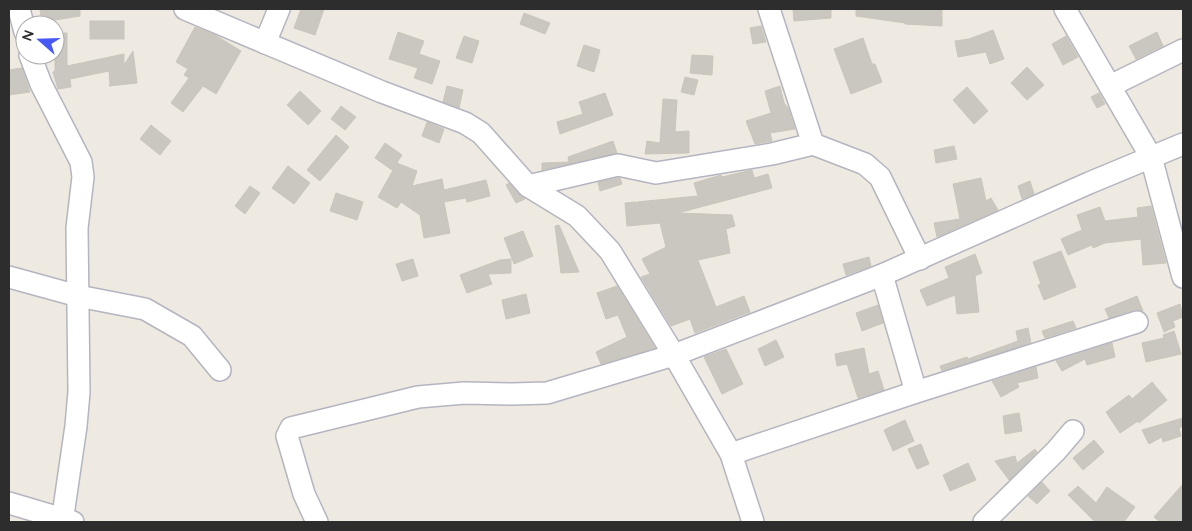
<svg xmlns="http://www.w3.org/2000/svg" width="1192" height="531" font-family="Quicksand,sans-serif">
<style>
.building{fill:#cac6c0;stroke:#cac6ba}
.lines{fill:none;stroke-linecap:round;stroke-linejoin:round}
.minor-casing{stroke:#b4b5c0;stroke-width:24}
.minor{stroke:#fff;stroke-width:21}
</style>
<rect width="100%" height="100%" fill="#eeeae1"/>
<g class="building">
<path d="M40 9H80V16L42 22Z"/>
<path d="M301 9H324L315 35 294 28Z"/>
<path d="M793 9H831V18L794 21Z"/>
<path d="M856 9H942V26L905 24V23L856 16Z"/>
<path d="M524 13 550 23 545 34 520 24Z"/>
<rect x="90" y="21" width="34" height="18"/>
<path d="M761 26 766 42 753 44 750 28Z"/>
<path d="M195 27 215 35 241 51 216 94 203 86 183 112 171 103 189 78 184 75 188 69 176 62Z"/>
<path d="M993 30 1004 59 990 64 986 52 958 57 955 41 969 39Z"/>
<path d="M398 32 424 41 419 54 440 61 432 84 414 78 418 68 389 59Z"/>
<path d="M1157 32 1163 46 1136 59 1129 46Z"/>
<path d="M55 33H67V66L124 54V65L133 51 137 83 109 86 110 84 109 71 70 79 71 87 58 89 53 72 55 71Z"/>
<path d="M464 36 479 41 472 63 456 58Z"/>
<path d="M1066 36 1078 57 1063 65 1052 44Z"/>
<path d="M863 38 872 64H875L882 82 851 94 834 49Z"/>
<path d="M584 45 600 50 594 72 577 66Z"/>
<path d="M692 55 713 56 712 75 690 73Z"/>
<path d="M1027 67 1044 85 1027 100 1011 83Z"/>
<path d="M22 68 30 92 9 95V70Z"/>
<path d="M685 77 698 80 694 95 681 92Z"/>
<path d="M447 86 463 90 459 108 443 102Z"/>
<path d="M780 86 784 103 788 108 795 129 770 133 772 141 755 144 746 121 771 113 765 91Z"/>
<path d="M967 87 988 111 974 124 953 100Z"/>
<path d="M300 91 321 111 308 125 287 105Z"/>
<path d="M605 93 613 115 560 134 557 122 583 114 579 102Z"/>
<path d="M1099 93 1105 104 1097 108 1091 97Z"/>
<path d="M663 99 677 100 675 132 689 131V153L645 154 647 141 660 143Z"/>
<path d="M341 106 356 117 345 130 331 119Z"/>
<path d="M427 122 444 129 439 143 422 136Z"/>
<path d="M151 125 171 141 160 155 140 139Z"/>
<path d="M336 135 349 147 320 181 307 170Z"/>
<path d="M613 141 617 153 542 170V163L569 162 568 157Z"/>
<path d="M385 143 402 155 392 170 375 158Z"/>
<path d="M954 146 957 159 936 163 934 150Z"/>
<path d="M397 163 417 171 412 186 442 179 444 190 486 180 490 196 467 202 466 198 444 202 450 233 424 238 420 215 401 202 397 208 378 197Z"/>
<path d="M288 166 310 183 294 204 272 188Z"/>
<path d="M752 170 754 178 768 174 772 188 678 213 732 215 735 226 726 229 730 253 698 260 716 307 744 296 750 312 695 333 690 319 671 326 641 277 650 274 642 259 666 247 660 223 627 226 625 203 636 202V204L637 202 698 196 694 183 721 175 722 177Z"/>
<path d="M618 178H620L622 184 600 191 598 182Z"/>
<path d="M981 178 986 201 991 198 998 210 937 237 934 223 960 219 953 184Z"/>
<path d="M1030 181 1034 194 1022 199 1018 186Z"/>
<path d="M509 183 519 194 525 199 516 203 506 185Z"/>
<path d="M250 186 260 193 245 214 235 206Z"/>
<path d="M336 193 363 202 357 220 330 211Z"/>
<path d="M1151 206 1166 263 1143 265 1141 239 1105 243 1093 248 1092 245 1068 255 1061 239 1082 230 1077 215 1100 207 1105 221 1138 217 1137 208Z"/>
<path d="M559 225 579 272 561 273 555 226Z"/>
<path d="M523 231 533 256 514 264 504 238Z"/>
<path d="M1061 251 1076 287 1044 300 1038 285 1041 284 1033 262Z"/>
<path d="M975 254 982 273 975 276 979 312 957 314 955 295 927 306 920 290 949 278 945 267Z"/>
<path d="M869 257 871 266 846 275 843 264Z"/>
<path d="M413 259 418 276 402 281 396 264Z"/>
<path d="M511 259V273L488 274 492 284 467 293 460 275 500 260Z"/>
<path d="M617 286 655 348 601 364 596 352 627 337 618 315 606 319 597 293Z"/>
<path d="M526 294 530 313 506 319 502 300Z"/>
<path d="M1137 296 1143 311 1133 310 1109 318 1105 309Z"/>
<path d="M1180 304 1183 317 1173 321 1175 327 1164 332 1157 313Z"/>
<path d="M878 305 883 323 862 331 856 313Z"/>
<path d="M1073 321 1076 328 1045 338 1042 331Z"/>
<path d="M1028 328 1031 343 942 371 940 366 967 357 968 359 1018 341 1016 331Z"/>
<path d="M1174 331 1181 354 1146 362 1142 343 1164 338 1163 335Z"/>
<path d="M776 340 784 357 765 366 758 349Z"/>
<path d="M1112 343 1115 357 1087 365 1085 359 1062 371 1056 361Z"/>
<path d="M864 348 869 374 878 371 884 390 858 398 847 364 837 366 835 354Z"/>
<path d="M726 349 743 384 722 394 704 357Z"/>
<path d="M1036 367 1038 378 1017 383 1019 387 1001 397 992 381Z"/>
<path d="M1152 382 1167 400 1139 423 1138 421 1120 433 1106 412 1129 395 1132 399Z"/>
<path d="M1019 413 1022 431 1005 434 1003 416Z"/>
<path d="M1183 418V426L1179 428 1181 436 1163 442 1162 437 1149 444 1142 430Z"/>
<path d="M905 420 914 441 893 451 884 430Z"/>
<path d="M1094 440 1104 452 1083 470 1073 458Z"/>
<path d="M921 444 929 464 917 469 908 449Z"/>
<path d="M1035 449 1037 452 1009 480 995 461 1015 456 1017 463Z"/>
<path d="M968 463 976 480 950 491 943 475Z"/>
<path d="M1042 482 1050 491 1037 504 1028 496Z"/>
<path d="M1183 484V522H1160L1154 517Z"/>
<path d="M1078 486 1096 503 1107 487 1135 507 1124 522H1095L1068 495Z"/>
</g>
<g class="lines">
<defs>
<g id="minor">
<path d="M19 9 25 32"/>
<path d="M185 9 382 92 465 123 481 133 528 186 577 216 610 251 674 355 731 454 753 522"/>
<path d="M769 9 813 144 865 164 880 177 920 259"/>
<path d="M1065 9 1151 157 1183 277"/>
<path d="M265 43 279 9"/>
<path d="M30 55 41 84 81 162 83 177 77 228 79 392 76 426 62 522"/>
<path d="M1110 86 1183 50"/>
<path d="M528 186 618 165 656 173 772 154 813 144"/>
<path d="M882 275 916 392"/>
<path d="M9 277 78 296 145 309 192 336 220 370"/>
<path d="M731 454 916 392 1137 322"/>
<path d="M9 503 73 522"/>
<path d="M317 522 304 494 287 436 291 428 418 397 464 393 512 394 547 393 674 355 882 275 1089 183 1183 144"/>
<path d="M984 522 1056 451 1073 431"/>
</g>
</defs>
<use href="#minor" class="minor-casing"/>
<use href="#minor" class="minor"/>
</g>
<rect width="1192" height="531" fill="none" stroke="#2d2d2d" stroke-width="20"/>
<g transform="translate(40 40) rotate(290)"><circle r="24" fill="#ffffff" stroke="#ababab"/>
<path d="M0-4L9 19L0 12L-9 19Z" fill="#4758f5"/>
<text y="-8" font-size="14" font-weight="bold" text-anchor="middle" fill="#2d2d2d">N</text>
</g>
</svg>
